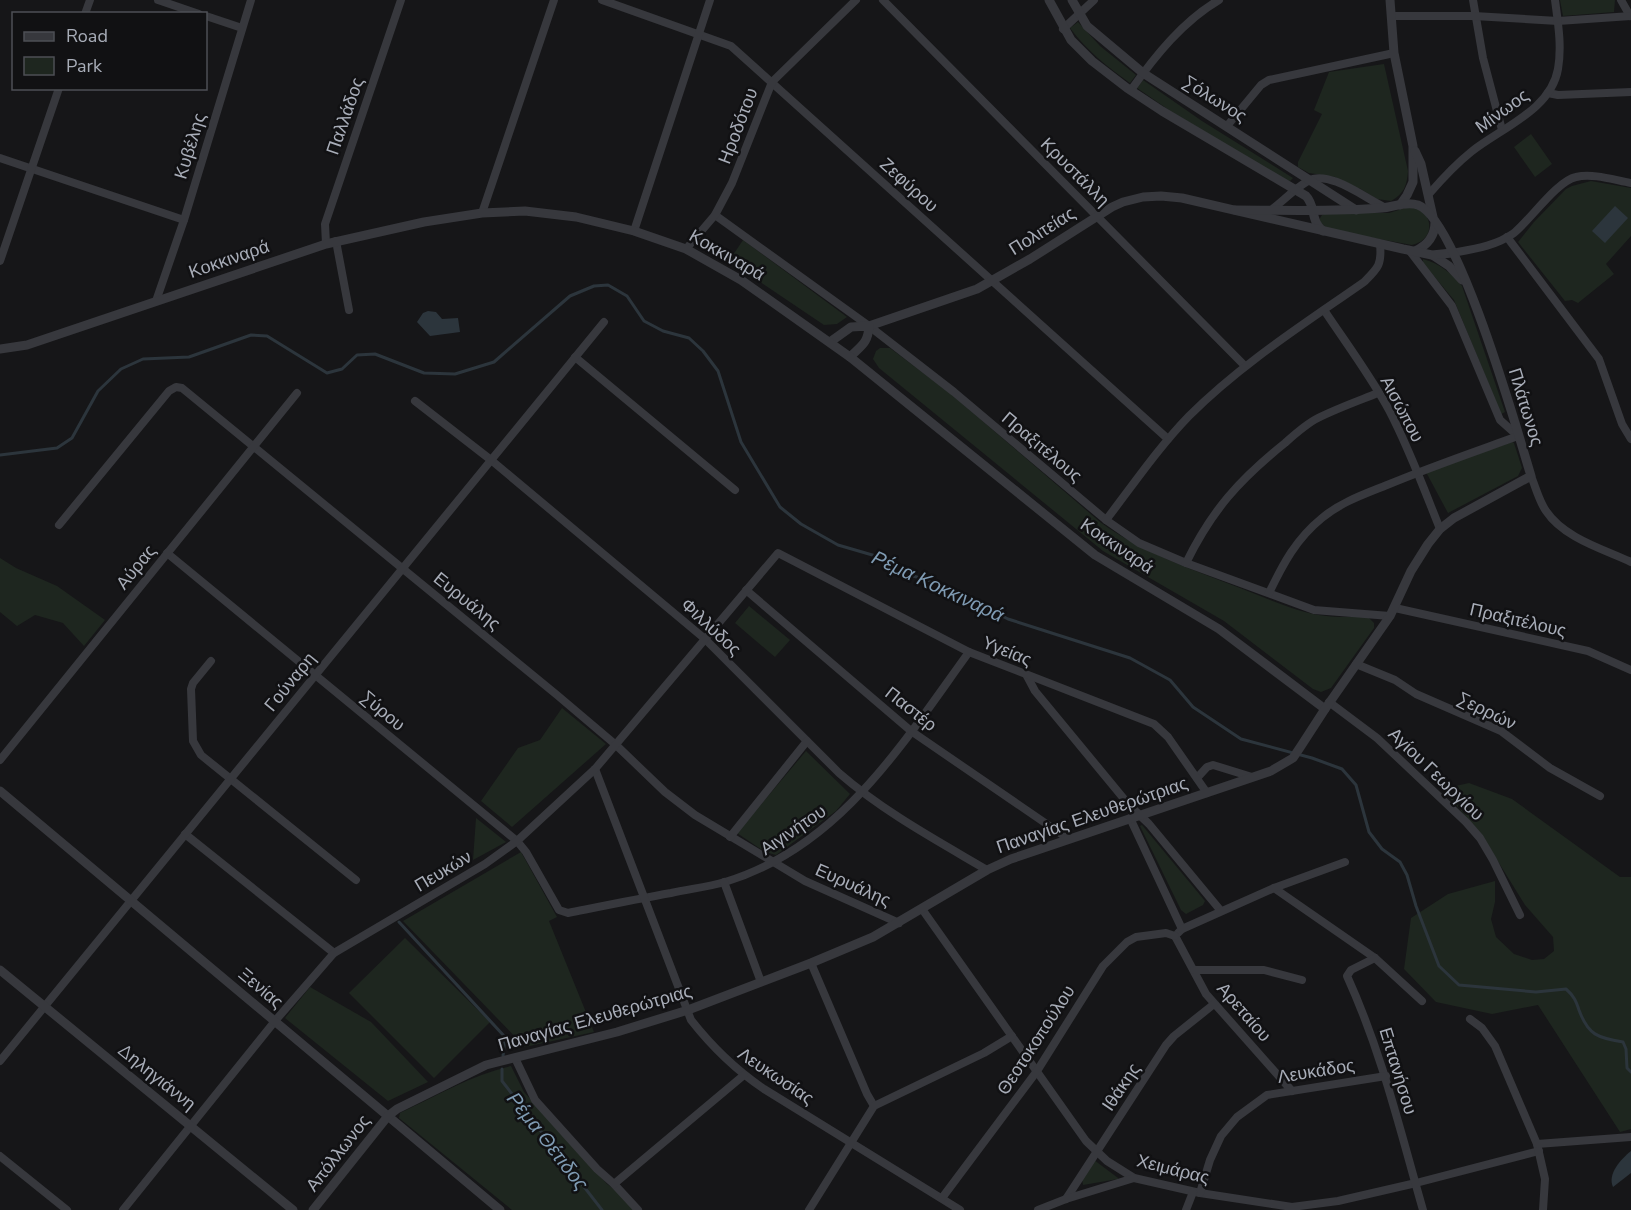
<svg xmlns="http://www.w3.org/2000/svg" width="1631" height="1210" font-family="'Nunito Sans',sans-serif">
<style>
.green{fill:#1e261f}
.water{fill:#2c353c}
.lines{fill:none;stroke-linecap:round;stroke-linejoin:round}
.stream{stroke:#2c353c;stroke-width:3}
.minor{stroke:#37383d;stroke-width:8}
.tertiary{stroke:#37383d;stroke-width:9}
.labels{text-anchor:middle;stroke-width:5;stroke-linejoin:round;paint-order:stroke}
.street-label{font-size:18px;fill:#a8adb8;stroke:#111113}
.water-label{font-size:20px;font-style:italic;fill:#7f9bb3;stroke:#111113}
</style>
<rect width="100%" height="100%" fill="#161618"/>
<g class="green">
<path d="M1560 0H1615L1614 12 1563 16Z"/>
<path d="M1078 22 1100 46 1136 75 1130 83C1108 67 1087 51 1070 28Z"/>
<path d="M1384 64 1408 171C1407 185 1404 194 1391 201L1377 199 1359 188 1358 191 1335 177 1309 173 1298 167V162L1322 114 1314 110 1329 72Z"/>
<path d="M1143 80 1202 121 1293 178 1290 181 1284 180 1169 110 1137 88Z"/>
<path d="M1531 134 1552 164 1535 177 1514 147Z"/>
<path d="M1591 181 1631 188V236L1606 264 1614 274 1578 303 1572 300 1565 301 1518 242 1534 222 1566 189 1572 186Z"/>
<path d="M1408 207C1432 206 1439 239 1412 245L1324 229 1319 220 1322 215 1327 213H1389Z"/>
<path d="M743 240 847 317 837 324 824 325 729 261Z"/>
<path d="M1423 259C1440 264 1450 272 1462 286L1505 412 1501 414 1454 300 1423 263Z"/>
<path d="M880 348H890L951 394 1100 522C1143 553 1191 569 1240 588 1261 596 1283 606 1305 612 1326 618 1347 617 1368 617L1374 623V628L1331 688 1321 692 1313 689 1224 621 1103 551 879 368 873 359 876 351Z"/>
<path d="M1512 442 1514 443 1522 468 1518 476 1448 513 1426 472Z"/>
<path d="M0 558 16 568 57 586 105 620 84 646 63 623 35 615 17 626 0 612Z"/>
<path d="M749 606 790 640 775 657 735 623Z"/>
<path d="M562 708 606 744 512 827 481 801 518 748 540 740Z"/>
<path d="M806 751 850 794 836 811 776 855 765 852 737 833Z"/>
<path d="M1469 783 1512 799 1620 877H1631V1129L1620 1132 1538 1005 1492 1014 1436 1002 1404 969 1411 918 1448 894 1495 881V902L1491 919 1496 937 1514 954 1532 960 1544 959 1554 951 1553 937 1525 905 1481 834 1442 789Z"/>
<path d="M476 818 506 842 473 860Z"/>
<path d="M1142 825 1205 901 1203 905 1186 914 1181 910 1140 826Z"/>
<path d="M521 852 557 917 549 921 594 1032 525 1047 403 921Z"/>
<path d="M405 938 490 1022 434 1078 349 993Z"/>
<path d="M310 987 371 1022 428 1082 388 1101 285 1018Z"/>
<path d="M511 1066 524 1092 607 1184 617 1191 634 1210H512L399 1118 400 1113C436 1096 472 1075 511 1066Z"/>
<path d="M1094 1160 1118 1178V1179L1083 1185 1082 1179Z"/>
</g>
<g class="water">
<path d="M1615 206 1628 218 1605 243 1592 231Z"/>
<path d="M428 311 436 312 442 319 458 318 460 332 430 336 417 322 423 313Z"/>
<path d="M1631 1151V1173L1613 1187C1607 1174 1621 1159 1631 1151Z"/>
</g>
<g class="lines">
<g class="stream">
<path d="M0 455 57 448 72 438 98 391 121 369 143 359 189 357 251 335 267 336 327 373 342 369 357 355 375 354 424 373 455 374 494 362 570 296 594 286 608 285 627 296 644 321 663 331 689 338 703 351 718 371 741 442 780 507 801 524 838 545 893 561 913 576 935 582 1008 619 1130 658 1170 680 1193 707 1241 739 1312 758 1342 769 1356 785 1369 832 1382 849 1400 862 1407 875 1416 906 1439 966 1459 985 1536 992 1566 989C1574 996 1576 1001 1579 1010 1588 1035 1598 1038 1623 1042L1626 1049 1627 1068 1631 1072"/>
<path d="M399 922 505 1037 503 1056"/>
<path d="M502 1069V1081L602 1210"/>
</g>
<g class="minor">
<path d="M158 0 199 14"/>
<path d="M602 0 731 46 1168 439"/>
<path d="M883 0 1245 366"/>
<path d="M1473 0 1483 58 1502 130"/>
<path d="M1621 0 1630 16"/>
<path d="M85 14 90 0"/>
<path d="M206 16 242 28"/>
<path d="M1391 16H1474L1558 21 1631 16"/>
<path d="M1063 29 1094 0"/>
<path d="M1131 90C1155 56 1183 21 1219 0"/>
<path d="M1548 93 1558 95 1631 92"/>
<path d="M1227 126 1261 85 1269 80 1394 53"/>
<path d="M0 158 184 220"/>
<path d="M1429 194C1442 179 1456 164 1471 152 1501 128 1551 110 1558 69 1562 46 1558 23 1555 0"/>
<path d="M1271 210C1283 201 1294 189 1308 181 1328 169 1365 198 1384 207"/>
<path d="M482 213 554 0"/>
<path d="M715 215 869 326 954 392 1106 520 1139 543 1186 563 1314 610 1390 616"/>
<path d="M634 231 710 0"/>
<path d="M1507 237 1599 359 1622 424 1631 439"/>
<path d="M336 241 349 310"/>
<path d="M326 244 325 224 401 0"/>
<path d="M686 249 715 215 732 183 772 82 856 0"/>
<path d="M1409 250 1452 306 1500 420 1518 436"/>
<path d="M1452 253C1474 249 1496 246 1514 233 1531 219 1557 181 1576 177 1593 173 1614 180 1631 183"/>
<path d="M0 261 59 88"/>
<path d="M156 301 184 220 251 0"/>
<path d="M1324 310C1346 343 1370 375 1389 410 1409 448 1424 489 1440 529"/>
<path d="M575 357 735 490"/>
<path d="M415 401 491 460 705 639 839 773C884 812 936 840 987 870"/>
<path d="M1531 476C1536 488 1539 501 1546 511 1564 538 1603 549 1631 562"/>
<path d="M1106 520C1133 485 1158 448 1189 416 1241 364 1304 324 1364 282 1378 268 1382 265 1380 244"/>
<path d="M59 525 169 391 176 387 182 388 557 695 616 745 665 792 695 815 805 881 899 923"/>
<path d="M167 553 517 841 526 852 559 910 568 913C603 906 637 899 671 893 689 889 708 887 725 882 840 847 902 744 969 652"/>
<path d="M1186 563C1212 510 1239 480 1285 443 1295 434 1306 424 1318 418 1338 408 1358 401 1378 393"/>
<path d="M746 590 911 731 1067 838"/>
<path d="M1269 593C1283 564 1296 539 1322 518 1341 502 1365 494 1387 485 1430 467 1474 452 1518 436"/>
<path d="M1395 608 1588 651 1631 670"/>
<path d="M211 661 193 683 191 689 193 741 201 755 356 880"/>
<path d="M1356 664 1395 680 1416 694 1501 731 1550 768 1600 796"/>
<path d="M1027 676 1035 691 1129 805 1149 824 1221 911"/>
<path d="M1329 702 1377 738 1466 822 1480 838 1493 860 1520 915"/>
<path d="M0 760 297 393"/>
<path d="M595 769 691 1020C713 1048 736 1070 764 1089L960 1210"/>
<path d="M1197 778 1207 767 1213 765 1252 777"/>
<path d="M1130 818 1182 929 1178 933"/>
<path d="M185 834 334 953"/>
<path d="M730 837 807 741"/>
<path d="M724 882 761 982"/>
<path d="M1274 888 1375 958 1422 1001"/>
<path d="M922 909 1086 1141 1107 1161 1134 1178 1200 1193 1292 1207 1338 1201 1416 1183 1539 1151"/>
<path d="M1182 929 1274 888 1345 862"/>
<path d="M1175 936 1206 994 1292 1091"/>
<path d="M1375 958 1351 970 1347 976C1382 1053 1400 1130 1423 1210"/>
<path d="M811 963 867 1094 874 1106"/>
<path d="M1194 970H1264L1302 980"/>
<path d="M1470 1019 1482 1028 1495 1046 1537 1144 1545 1179 1543 1210"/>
<path d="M515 1058 535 1100 597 1169 614 1184 638 1210"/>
<path d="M0 1061 604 322"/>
<path d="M1537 1144 1631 1137"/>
<path d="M0 1156 67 1210"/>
<path d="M614 1184 744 1075"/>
<path d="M1200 1193 1210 1160 1221 1136 1237 1117 1267 1095 1386 1076"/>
<path d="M942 1198 1037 1071 1103 966 1127 942 1136 937 1166 933 1175 936"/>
<path d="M1066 1199 1166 1045 1174 1036 1214 1004"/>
<path d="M123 1210 275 1021 334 953 485 864 517 841 595 769 778 553 969 652 1154 724 1168 737 1207 793"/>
<path d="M809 1210 874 1106 984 1053 1012 1036"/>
<path d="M1038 1210 1066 1199 1134 1178"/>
<path d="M1186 1210 1193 1192"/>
</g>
<g class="tertiary">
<path d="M1049 0 1071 40 1092 61 1127 88 1162 111 1306 196C1316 206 1310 221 1323 231"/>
<path d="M1072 0 1087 26 1143 73 1356 210"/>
<path d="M1390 0 1394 53 1413 146V182L1407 195 1400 205"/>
<path d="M1415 151 1421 164 1433 217"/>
<path d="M1415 251C1428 245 1435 236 1435 222"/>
<path d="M1434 256 1449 266 1462 280"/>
<path d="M869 326 977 289 1030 259 1112 207 1123 202 1143 197 1161 196 1182 198 1403 249 1432 255 1452 253"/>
<path d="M830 342 851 327 869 326C868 343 862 345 850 357"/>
<path d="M0 349 27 345 326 244 424 222 482 213 525 211 576 217 634 231 686 249 741 280 850 357 1095 555 1219 629 1325 709"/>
<path d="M0 791 500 1210"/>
<path d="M0 970 293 1210"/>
<path d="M313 1210 388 1116 397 1109 486 1065 617 1032 688 1010 811 963 873 937 987 870 1011 859 1271 771 1293 758 1301 746 1325 709 1390 616 1411 571 1428 544 1440 529 1454 518 1531 476C1517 430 1458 220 1418 205 1406 201 1393 207 1382 208 1333 212 1284 210 1235 210"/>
</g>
</g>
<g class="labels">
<g class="street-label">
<text transform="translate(1215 99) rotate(32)" y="6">Σόλωνος</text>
<text transform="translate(1502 111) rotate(-36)" y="6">Μίνωος</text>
<text transform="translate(345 116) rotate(-71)" y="6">Παλλάδος</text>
<text transform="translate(738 126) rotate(-69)" y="6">Ηροδότου</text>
<text transform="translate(190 146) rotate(-73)" y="6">Κυβέλης</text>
<text transform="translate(1075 172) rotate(45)" y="6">Κρυστάλλη</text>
<text transform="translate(909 185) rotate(42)" y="6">Ζεφύρου</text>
<text transform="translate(1042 231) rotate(-32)" y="6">Πολιτείας</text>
<text transform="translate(727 255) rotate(30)" y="6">Κοκκιναρά</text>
<text transform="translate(229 259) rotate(-19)" y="6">Κοκκιναρά</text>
<text transform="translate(1526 407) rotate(73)" y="6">Πλάτωνος</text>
<text transform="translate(1402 409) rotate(62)" y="6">Αισώπου</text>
<text transform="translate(1042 447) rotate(40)" y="6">Πραξιτέλους</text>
<text transform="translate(1117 546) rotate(34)" y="6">Κοκκιναρά</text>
<text transform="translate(136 567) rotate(-51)" y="6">Αύρας</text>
<text transform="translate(467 601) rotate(39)" y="6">Ευρυάλης</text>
<text transform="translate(1518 620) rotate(13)" y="6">Πραξιτέλους</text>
<text transform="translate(711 627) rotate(43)" y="6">Φιλλύδος</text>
<text transform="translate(1007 651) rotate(22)" y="6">Υγείας</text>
<text transform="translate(290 682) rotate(-51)" y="6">Γούναρη</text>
<text transform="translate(911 709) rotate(38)" y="6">Παστέρ</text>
<text transform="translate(383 711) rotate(40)" y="6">Σύρου</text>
<text transform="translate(1487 711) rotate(26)" y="6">Σερρών</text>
<text transform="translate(1436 774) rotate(44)" y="6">Αγίου Γεωργίου</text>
<text transform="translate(1092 815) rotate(-19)" y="6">Παναγίας Ελευθερώτριας</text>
<text transform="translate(793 830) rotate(-34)" y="6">Αιγινήτου</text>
<text transform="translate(443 871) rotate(-31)" y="6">Πευκών</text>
<text transform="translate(853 885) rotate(24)" y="6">Ευρυάλης</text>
<text transform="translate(261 988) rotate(40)" y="6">Ξενίας</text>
<text transform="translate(1244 1012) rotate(49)" y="6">Αρεταίου</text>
<text transform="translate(595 1018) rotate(-16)" y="6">Παναγίας Ελευθερώτριας</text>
<text transform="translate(1036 1040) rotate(-57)" y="6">Θεοτοκοπούλου</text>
<text transform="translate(1316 1071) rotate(-9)" y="6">Λευκάδος</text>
<text transform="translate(1398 1071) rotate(73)" y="6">Επτανήσου</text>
<text transform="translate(776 1076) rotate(34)" y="6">Λευκωσίας</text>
<text transform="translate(157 1077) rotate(39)" y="6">Δηληγιάννη</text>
<text transform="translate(1121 1087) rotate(-56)" y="6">Ιθάκης</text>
<text transform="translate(338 1153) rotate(-52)" y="6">Απόλλωνος</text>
<text transform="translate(1173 1169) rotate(14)" y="6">Χειμάρας</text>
</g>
<g class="water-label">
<text transform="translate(938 586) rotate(25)" y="7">Ρέμα Κοκκιναρά</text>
<text transform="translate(548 1141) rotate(52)" y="7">Ρέμα Θέτιδος</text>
</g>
</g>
<rect x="12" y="12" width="195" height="78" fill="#111113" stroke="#4d4f55" stroke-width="1.5"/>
<rect x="24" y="32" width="30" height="9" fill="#37383d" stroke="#4d4f55" stroke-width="1.5"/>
<text x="66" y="42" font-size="18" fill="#a8adb8">Road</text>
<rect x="24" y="57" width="30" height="18" fill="#1e261f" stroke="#4d4f55" stroke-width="1.5"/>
<text x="66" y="72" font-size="18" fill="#a8adb8">Park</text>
</svg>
